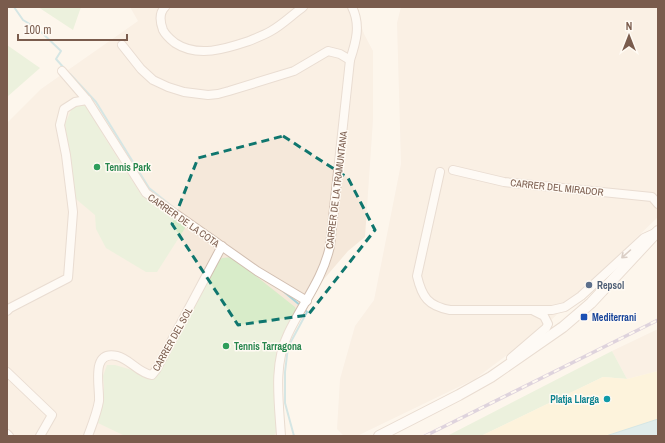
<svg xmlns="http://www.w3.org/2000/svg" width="665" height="443" font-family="'Archivo Narrow',sans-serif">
	<rect width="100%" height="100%" fill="#fdf6ec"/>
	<g fill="#f5e8da">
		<polygon points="130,7 355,7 364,34 373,51 373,120 365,237 348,251 300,307 279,352 281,428 277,436 7,436 7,123 41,89 138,21"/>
		<polygon points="401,7 658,7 658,217 543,328 475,379 357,436 344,436 337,429 340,379 355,326 374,300 401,164 397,23"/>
		<polygon points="658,329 658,371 627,379 612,351"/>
	</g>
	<g fill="#d8ecc9">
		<polygon points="38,7 81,7 73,30"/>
		<polygon points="7,45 40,68 7,97"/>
		<polygon points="76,105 84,105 89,110 105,138 142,196 187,225 157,272 146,272 106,248 96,229 95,215 76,199 65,124 72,108"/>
		<polygon points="232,257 295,307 296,310 276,351 278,428 274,436 125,436 98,423 104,387 103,376 107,365 115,365 156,377 218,261 222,258"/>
		<polygon points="612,351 627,379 603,377 481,436 447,436"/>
	</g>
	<polygon fill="#fcefc7" points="658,371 658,419 606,436 481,436 603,377 627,379"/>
	<polygon fill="#bfe3e8" stroke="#a5d3da" points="658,419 658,436 606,436 655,420"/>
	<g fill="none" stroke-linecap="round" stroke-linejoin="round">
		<g stroke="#a5d3da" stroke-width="2">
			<polyline points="14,7 23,20 38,29 61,51 56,59 64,68"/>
			<polyline points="70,74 96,102 149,188 179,212"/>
			<polyline points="283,291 301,306"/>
			<polyline points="294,436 285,403 285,372 288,347 307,312 304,309"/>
		</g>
		<defs>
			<g id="minor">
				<path d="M 165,7 C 159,13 160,22 163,30 C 166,36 170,39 175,43 C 198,58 225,49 249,41 C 256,38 264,35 271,31 C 282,25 292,15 303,7"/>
				<polyline points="122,45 141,69 153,80 168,87 184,92 208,95 218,94 229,91 294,71 328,51 340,54 350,60"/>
				<polyline points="62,71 87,100 146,193 257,271 307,301"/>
				<polyline points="453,170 504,182 652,197 658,204"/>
				<path d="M 440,172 L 417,276 C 422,297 428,306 450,310 L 552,310 L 565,307 L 581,296 L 644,238 L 655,233"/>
				<polyline points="7,311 10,308 68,278 73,212 66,155 60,125 64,109 75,102 87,100"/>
				<polyline points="511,358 546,328 548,324 544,316 534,311"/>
				<polyline points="7,372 52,415 40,436"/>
				<polyline points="7,434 9,436"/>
				<path d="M 88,436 C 92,425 97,413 99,401 C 100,386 90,350 117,356 C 130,359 138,373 152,375 L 156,370 L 222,246"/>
				<path d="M 281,436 C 279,403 273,364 288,334 C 302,304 323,279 330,246 L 350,60 C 356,42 361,25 352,7"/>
			</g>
			<polyline id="tertiary" points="379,436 459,395 491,377 563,327 591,303 658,231"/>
		</defs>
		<use href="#minor" stroke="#d1beb0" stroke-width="10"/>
		<use href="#tertiary" stroke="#d1beb0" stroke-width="12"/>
		<use href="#minor" stroke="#fff" stroke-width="8"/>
		<use href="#tertiary" stroke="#fff" stroke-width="10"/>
		<defs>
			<polyline id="rail" points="425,436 658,320"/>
		</defs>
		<use href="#rail" stroke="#b9a8c9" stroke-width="3.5"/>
		<use href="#rail" stroke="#fffaf3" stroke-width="2" stroke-dasharray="6" stroke-linecap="butt"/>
	</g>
	<defs><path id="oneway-shaft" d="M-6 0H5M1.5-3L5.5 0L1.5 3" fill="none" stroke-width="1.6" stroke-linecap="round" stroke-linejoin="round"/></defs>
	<use stroke="#af9d94" href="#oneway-shaft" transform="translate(626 254) rotate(138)"/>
	<path d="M0 0H665V443H0ZM 283,136 L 348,178 L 375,230 L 308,315 L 238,325 L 172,224 L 198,158 Z" fill="#fdf6ec" fill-opacity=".55" fill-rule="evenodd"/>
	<path fill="none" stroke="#0f766e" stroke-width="3" stroke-dasharray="8 5" stroke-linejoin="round" d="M 283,136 L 348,178 L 375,230 L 308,315 L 238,325 L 172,224 L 198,158 Z"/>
	<g fill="#2e9e5b" stroke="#fffaf3" stroke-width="1.5">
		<circle cx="97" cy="167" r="4"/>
		<circle cx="226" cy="346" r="4"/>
	</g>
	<circle fill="#5c6f8a" stroke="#fffaf3" stroke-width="1.5" cx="589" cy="285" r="4"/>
	<rect fill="#1a4fb4" stroke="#fffaf3" stroke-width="1.5" x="580" y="313" width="8" height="8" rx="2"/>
	<circle fill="#0f9aa8" stroke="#fffaf3" stroke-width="1.5" cx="607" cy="399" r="4"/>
	<g text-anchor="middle" stroke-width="3" stroke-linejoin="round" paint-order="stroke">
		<g font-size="10" font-weight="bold" fill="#27864d" stroke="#fffaf3" text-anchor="start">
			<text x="105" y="171">Tennis Park</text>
			<text x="234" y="350">Tennis Tarragona</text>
		</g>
		<g font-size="10" fill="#7a5c4d" stroke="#fffaf3">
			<text transform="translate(557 187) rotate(6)" y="4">CARRER DEL MIRADOR</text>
			<text transform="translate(336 190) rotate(-83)" y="4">CARRER DE LA TRAMUNTANA</text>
			<text transform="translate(184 220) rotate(35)" y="4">CARRER DE LA COTA</text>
			<text transform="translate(172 339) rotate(-61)" y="4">CARRER DEL SOL</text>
		</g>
		<g font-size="10" font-weight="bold" fill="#4e5e75" stroke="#fffaf3" text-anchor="start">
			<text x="597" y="289">Repsol</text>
		</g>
		<g font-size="10" font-weight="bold" fill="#164399" stroke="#fffaf3" text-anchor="start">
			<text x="592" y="321">Mediterrani</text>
		</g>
		<g font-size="10" font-weight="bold" fill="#0d838f" stroke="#fffaf3" text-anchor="end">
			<text x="599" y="403">Platja Llarga</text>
		</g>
	</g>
	<rect width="665" height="443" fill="none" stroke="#7a5c4d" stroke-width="16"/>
	<g transform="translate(629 36)" stroke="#fffaf3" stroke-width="3" paint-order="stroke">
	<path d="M0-3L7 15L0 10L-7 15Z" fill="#7a5c4d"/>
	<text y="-6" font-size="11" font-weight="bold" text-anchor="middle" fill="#7a5c4d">N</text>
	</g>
	<path d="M18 34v6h109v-6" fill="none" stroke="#7a5c4d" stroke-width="2"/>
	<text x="24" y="34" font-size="12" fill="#7a5c4d" stroke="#fffaf3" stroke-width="3" paint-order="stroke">100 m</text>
</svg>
